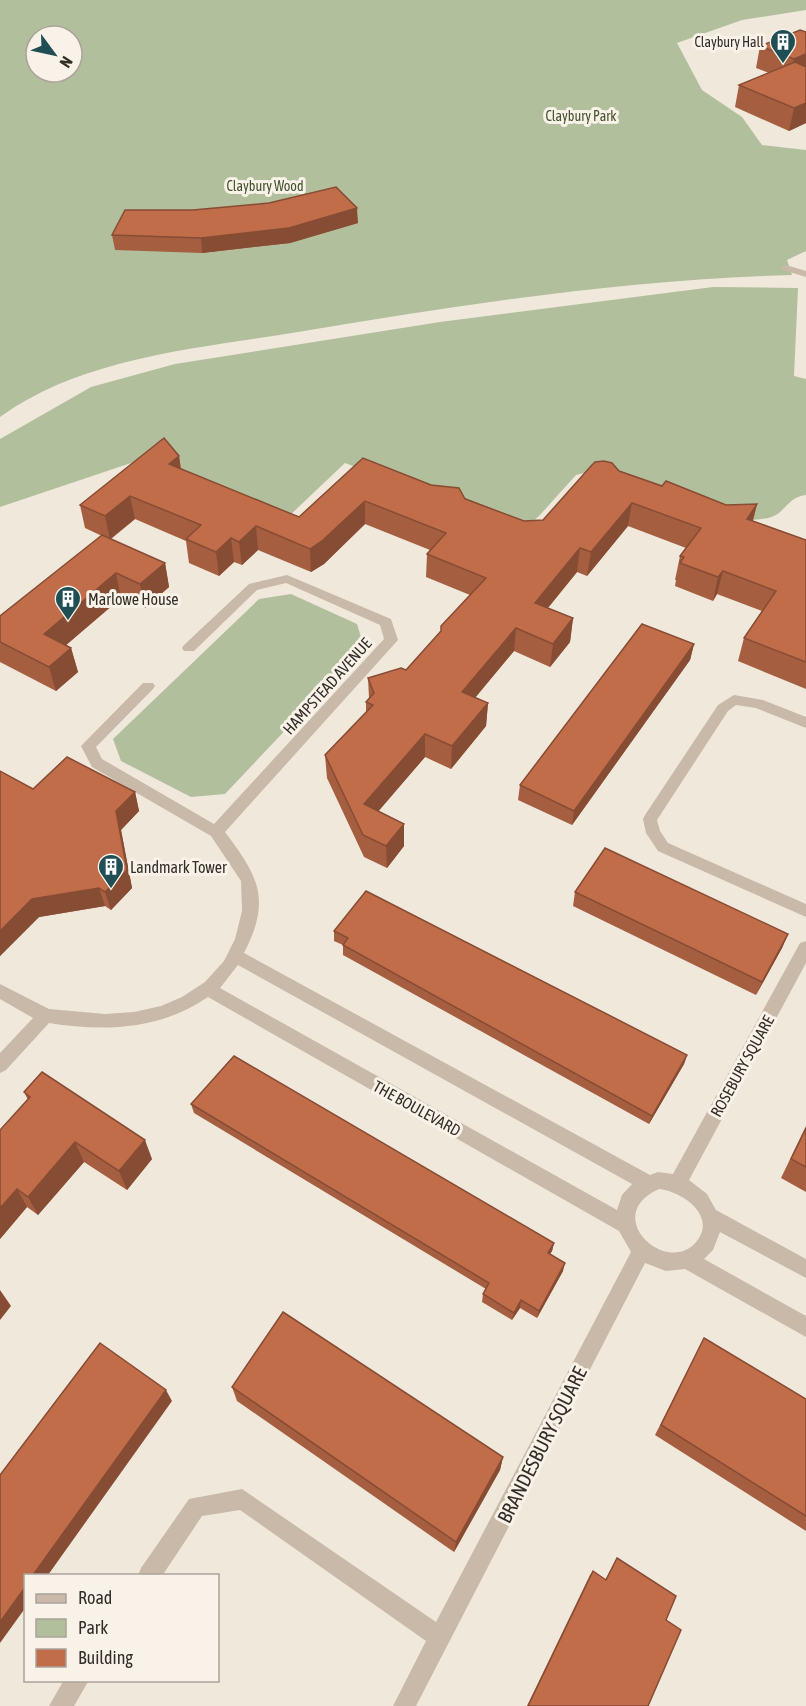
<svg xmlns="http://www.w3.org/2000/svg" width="806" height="1706" font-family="'Asap Condensed',sans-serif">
	<rect width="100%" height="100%" fill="#f1e8dc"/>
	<g fill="#b1bf9c" fill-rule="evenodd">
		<path d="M 0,0 L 806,0 L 806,10 L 742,20 L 677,43 L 702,90 L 742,117 L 762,145 L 806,150 L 806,251 L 787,260 L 792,275 C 627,279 461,305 298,332 C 200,348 82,357 0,417 ZM 36,36 L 72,36 L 72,72 L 36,72 Z"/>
		<path d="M 713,287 L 798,288 L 794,376 L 806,379 L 806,495 C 792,497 789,504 779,513 C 769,521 749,520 737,519 L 596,470 L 576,475 L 539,516 L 522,531 L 345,463 L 288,517 L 134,462 L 0,507 L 0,439 L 91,387 L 175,364 L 440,322 Z"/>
		<polygon points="291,594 357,624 364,647 225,794 191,797 121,761 113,739 259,599"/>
	</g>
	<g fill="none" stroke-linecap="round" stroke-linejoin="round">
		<g fill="#c8b9a8" fill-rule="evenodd">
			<polygon points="786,265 806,271 806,277 783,270 781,268"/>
			<path d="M 287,575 L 391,619 L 398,640 L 225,832 C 258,876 272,899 244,953 L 650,1175 L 658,1172 L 673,1174 L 800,943 L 806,941 L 806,963 L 689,1180 L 707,1194 L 716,1210 L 806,1259 L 806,1278 L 720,1232 L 713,1250 L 704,1259 L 806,1316 L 806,1337 L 685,1269 L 666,1271 L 645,1263 L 416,1706 L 393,1706 L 426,1641 L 240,1510 L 202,1516 L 162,1576 L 138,1576 L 141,1568 L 189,1499 L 242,1489 L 436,1622 L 631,1252 L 619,1231 L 208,997 C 160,1030 104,1032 49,1023 L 6,1070 L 0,1073 L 0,1053 L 33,1018 L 0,999 L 0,984 L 49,1009 L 105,1014 L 134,1012 L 161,1006 L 182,997 L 205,982 L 224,961 L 235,939 L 242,911 L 241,881 L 211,836 L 92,767 L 81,746 L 143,683 L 153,683 L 155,686 L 153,689 L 96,747 L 102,759 L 214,824 L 384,639 L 380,625 L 286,583 L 257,590 L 194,651 L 184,651 L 182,648 L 184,645 L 249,584 ZM 238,965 L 632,1184 L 622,1195 L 617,1210 L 220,988 ZM 659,1189 C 681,1191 717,1215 697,1241 C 668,1278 599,1216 659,1189 Z"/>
			<polygon points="734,695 763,700 806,717 806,728 756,708 736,705 728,711 657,820 660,831 668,843 806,904 806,917 658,851 646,833 643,819 645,815 718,705"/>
			<polygon points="64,1680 89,1680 74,1706 49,1706"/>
		</g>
	</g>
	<g fill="#a65e40">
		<polygon points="800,30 806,123 789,131 735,107 739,85 769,73 756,68 760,46"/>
		<polygon points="358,223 290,243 202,253 115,250 112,235"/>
		<polygon points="179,456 181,469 299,517 363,458 524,521 543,520 619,471 662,486 726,505 757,504 753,521 806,540 806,689 738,661 744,638 762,611 717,594 713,601 675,586 676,580 675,580 680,556 686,548 628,526 587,576 577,572 548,608 573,618 570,642 550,667 514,651 475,697 488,703 486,726 451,769 425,757 378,811 404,846 387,868 364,857 327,778 325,755 366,713 366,702 369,698 368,678 406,670 441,632 441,626 470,595 426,577 427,554 430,550 365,524 324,564 311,572 258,550 242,565 234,562 219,576 189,563 186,541 135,519 111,539 165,563 169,587 145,608 121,598 66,645 71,648 78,672 56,691 0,662 0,616 102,536 85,528 80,505"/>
		<polygon points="694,644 690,660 572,825 518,800 520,785"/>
		<polygon points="0,771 33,789 135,792 139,811 121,830 132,888 111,910 105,906 39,917 0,956"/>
		<polygon points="575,892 788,934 782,948 756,995 573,906"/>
		<polygon points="334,931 687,1055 684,1064 649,1124 343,955 343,945 334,941"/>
		<polygon points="24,1092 152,1159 127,1190 84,1162 38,1215 27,1207 0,1239 28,1100"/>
		<polygon points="191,1104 554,1243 552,1251 550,1254 563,1271 537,1318 520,1308 512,1320 482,1302 483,1294 486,1289 194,1113"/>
		<polygon points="806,1126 806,1192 781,1178"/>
		<polygon points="704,1338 806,1399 806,1531 655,1435"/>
		<polygon points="232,1387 503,1457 500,1470 454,1552 237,1401"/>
		<polygon points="617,1558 666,1620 648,1706 527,1706 590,1575 593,1571 605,1580"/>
	</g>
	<g fill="#874c34">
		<polygon points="806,54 806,74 789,81 794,59"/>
		<polygon points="806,103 806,123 789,131 794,108"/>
		<polygon points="357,208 358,223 290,243 202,253 201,238"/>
		<polygon points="179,456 182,480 169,464"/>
		<polygon points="130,496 135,519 110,539 105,516"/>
		<polygon points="365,501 365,524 324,564 311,572 310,549"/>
		<polygon points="632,503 628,526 587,576 591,552"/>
		<polygon points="757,504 751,527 747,519"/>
		<polygon points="256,526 258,550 242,565 239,542"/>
		<polygon points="231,538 234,562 219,576 216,552"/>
		<polygon points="580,548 577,572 533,626 535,603"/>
		<polygon points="165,563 169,587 145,608 140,584"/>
		<polygon points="723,571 717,594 713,601 718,577"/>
		<polygon points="116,573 121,598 51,658 44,634"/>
		<polygon points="573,618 570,642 550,667 553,644"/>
		<polygon points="516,628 514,651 461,715 462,692"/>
		<polygon points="694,644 690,660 572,825 574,811"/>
		<polygon points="71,648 78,672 56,691 49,667"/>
		<polygon points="488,703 486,726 451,769 452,746"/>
		<polygon points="425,734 425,757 365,827 364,804"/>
		<polygon points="135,792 139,811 121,830 132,888 111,910 105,892 116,811"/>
		<polygon points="404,824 404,846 387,868 386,846"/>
		<polygon points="99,888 105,906 39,917 0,956 0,931 32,899"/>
		<polygon points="788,934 782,948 756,995 762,982"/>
		<polygon points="687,1055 684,1064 649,1124 652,1116"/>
		<polygon points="145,1140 152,1159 127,1190 119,1171"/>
		<polygon points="75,1142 84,1162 38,1215 28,1197"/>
		<polygon points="17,1189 27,1207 0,1239 0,1208"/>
		<polygon points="554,1243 552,1251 546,1260 548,1253"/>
		<polygon points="565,1263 563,1271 537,1318 539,1311"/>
		<polygon points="0,1290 11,1306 0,1320"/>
		<polygon points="521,1300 520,1308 512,1320 514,1313"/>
		<polygon points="166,1390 172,1401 48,1575 33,1575"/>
		<polygon points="503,1457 500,1470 454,1552 456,1542"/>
		<polygon points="26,1586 26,1607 0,1643 0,1622"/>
	</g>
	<g fill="#c16d4a" stroke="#874c34" stroke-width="1.5">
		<polygon points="800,30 806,32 806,54 794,59 760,46"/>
		<polygon points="795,62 806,67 806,103 794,108 739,85"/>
		<polygon points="336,187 357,208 289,228 201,238 112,235 125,210 193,210 269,203"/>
		<polygon points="164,438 179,456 169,464 299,517 363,458 431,485 459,488 465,499 524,521 543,520 591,466 595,462 604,461 612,463 619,471 662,486 666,481 726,505 757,504 747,519 806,540 806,662 744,638 776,591 723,571 718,577 680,563 684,557 680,556 701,528 632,503 591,552 580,548 535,603 573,618 553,644 516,628 462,692 488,703 452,746 425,734 364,804 404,824 386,846 363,835 325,755 373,705 366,702 374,693 368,678 401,668 406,670 441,631 441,626 486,578 427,554 446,533 365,501 323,540 310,549 256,526 239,542 231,538 216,552 186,539 201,525 130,496 105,516 80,505"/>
		<polygon points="102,535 165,563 140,584 116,573 44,634 71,648 49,667 0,642 0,616"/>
		<polygon points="642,624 694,644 574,811 520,785"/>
		<polygon points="67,757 135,792 116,811 127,870 105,892 99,888 32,899 0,931 0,771 33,789"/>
		<polygon points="605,848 788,934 762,982 575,892"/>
		<polygon points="366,891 687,1055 652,1116 343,945 348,938 334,931"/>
		<polygon points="234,1056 554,1243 548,1253 565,1263 539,1311 521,1300 514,1313 483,1294 489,1283 191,1104"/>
		<polygon points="42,1072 145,1140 119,1171 75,1142 28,1197 17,1189 0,1208 0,1130 30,1097 24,1092"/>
		<polygon points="806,1128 806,1167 791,1159"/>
		<polygon points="283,1312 503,1457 456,1542 232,1387"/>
		<polygon points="704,1338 806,1399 806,1516 661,1425"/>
		<polygon points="100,1343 166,1390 33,1575 26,1575 26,1586 0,1622 0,1475"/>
		<polygon points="617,1558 676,1596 666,1620 681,1630 648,1706 528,1706 593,1571 606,1580"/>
	</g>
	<defs>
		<symbol id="building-pin" viewBox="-11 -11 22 30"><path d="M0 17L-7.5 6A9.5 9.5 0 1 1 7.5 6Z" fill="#1f4f55" stroke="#f9f2e8"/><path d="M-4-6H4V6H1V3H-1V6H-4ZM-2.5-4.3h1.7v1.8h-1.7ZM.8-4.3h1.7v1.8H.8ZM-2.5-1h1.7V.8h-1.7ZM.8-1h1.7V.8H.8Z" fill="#fff"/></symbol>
	</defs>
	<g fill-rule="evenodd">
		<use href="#building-pin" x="768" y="27" width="30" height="40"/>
		<use href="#building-pin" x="53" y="584" width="30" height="40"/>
		<use href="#building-pin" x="96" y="852" width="30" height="40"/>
	</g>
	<g text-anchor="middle" stroke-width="6" stroke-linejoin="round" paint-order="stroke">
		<g font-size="14" fill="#352d28" stroke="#f9f2e8" text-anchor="end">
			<text x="764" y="47">Claybury Hall</text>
		</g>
		<g font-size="14" fill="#43532d" stroke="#f9f2e8">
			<text x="581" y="121">Claybury Park</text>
			<text x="265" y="191">Claybury Wood</text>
		</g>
		<g font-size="16" fill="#352d28" stroke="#f9f2e8" text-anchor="start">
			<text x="88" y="605">Marlowe House</text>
			<text x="130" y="873">Landmark Tower</text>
		</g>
		<g font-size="16" fill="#352d28" stroke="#f9f2e8">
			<text transform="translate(327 686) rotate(-48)" y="6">HAMPSTEAD AVENUE</text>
			<text transform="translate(742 1066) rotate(-61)" y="6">ROSEBURY SQUARE</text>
			<text transform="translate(417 1108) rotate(29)" y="6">THE BOULEVARD</text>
		</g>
		<g font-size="20" fill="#352d28" stroke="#f9f2e8">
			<text transform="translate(542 1445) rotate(-63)" y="7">BRANDESBURY SQUARE</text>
		</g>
	</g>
	<rect x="24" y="1574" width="195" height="108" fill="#f9f2e8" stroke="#aba39b" stroke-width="1.5"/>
	<rect x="36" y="1594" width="30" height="9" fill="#c8b9a8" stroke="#aba39b" stroke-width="1.5"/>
	<text x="78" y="1604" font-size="18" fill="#352d28">Road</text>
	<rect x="36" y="1619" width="30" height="18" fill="#b1bf9c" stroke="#aba39b" stroke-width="1.5"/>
	<text x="78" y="1634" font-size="18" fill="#352d28">Park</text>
	<rect x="36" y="1649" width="30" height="18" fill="#c16d4a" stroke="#aba39b" stroke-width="1.5"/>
	<text x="78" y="1664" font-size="18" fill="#352d28">Building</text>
	<g transform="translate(54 54) rotate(123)"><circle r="28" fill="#f9f2e8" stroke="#aba39b" stroke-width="1.5"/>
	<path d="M0-4.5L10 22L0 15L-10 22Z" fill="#1f4f55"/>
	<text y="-9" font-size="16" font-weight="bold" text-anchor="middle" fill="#352d28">N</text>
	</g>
</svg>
